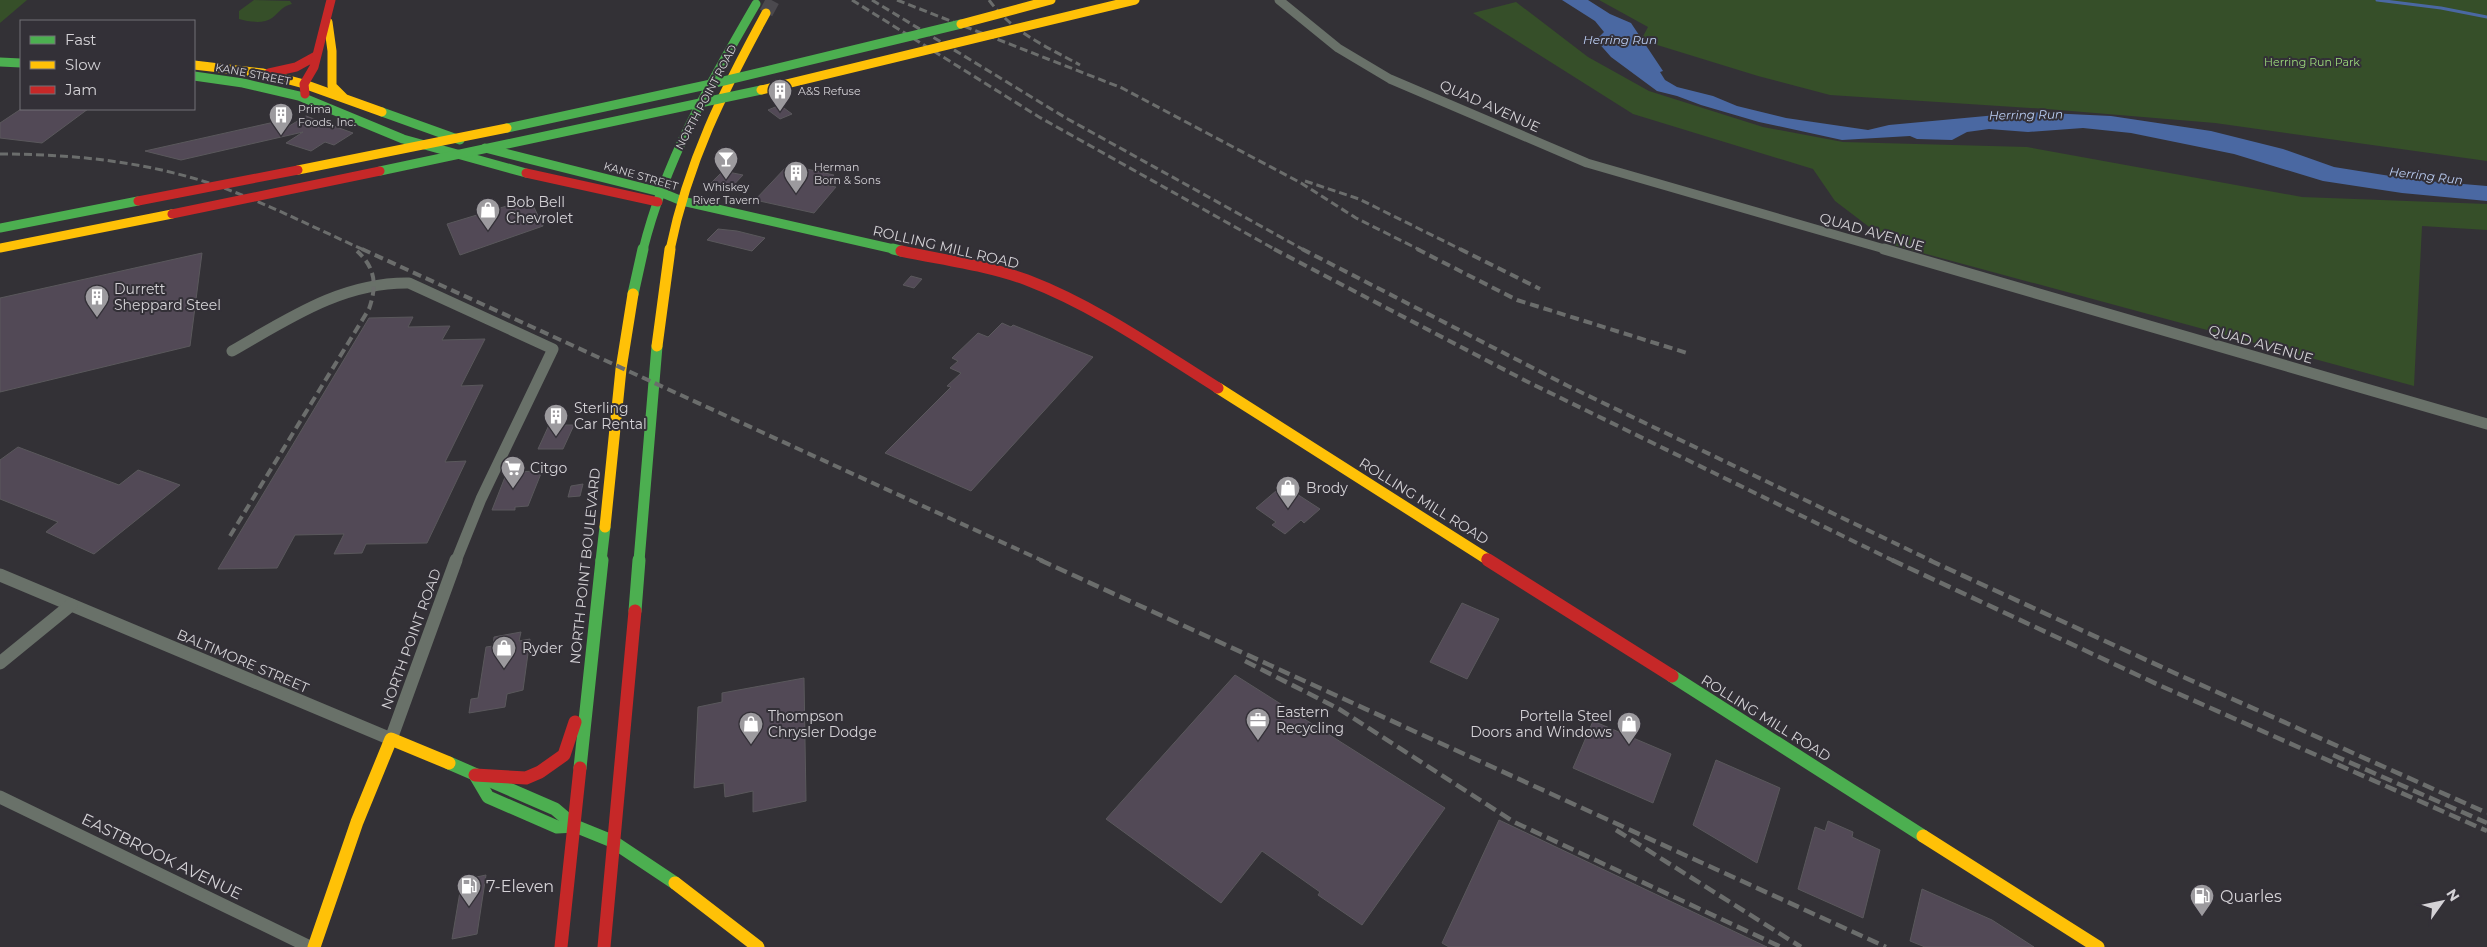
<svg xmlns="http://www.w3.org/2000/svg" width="2487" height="947" font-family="Montserrat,sans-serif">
	<rect width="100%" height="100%" fill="#333136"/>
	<g fill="#364f29">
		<polygon points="0,0 27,0 0,23"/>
		<path d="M 254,0 L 290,1 L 292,4 C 282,6 280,12 272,18 C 264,24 249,22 239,19 L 239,11 Z"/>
		<polygon points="1599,0 2487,0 2487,161 2215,123 2047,109 1830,95 1758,76 1641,40 1648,27"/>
		<polygon points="1516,2 1588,57 1649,91 1763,127 1843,142 2027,147 2302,197 2487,204 2487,230 2422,226 2414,386 1893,245 1835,201 1813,169 1633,114 1473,13"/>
	</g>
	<polygon fill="#4a68a2" points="1562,0 1588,0 1610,14 1631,23 1663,71 1660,72 1665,80 1677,87 1713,96 1737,106 1786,118 1868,130 1889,125 2029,112 2111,116 2211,131 2283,149 2334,167 2415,180 2487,186 2487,201 2402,193 2323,181 2234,154 2131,133 2083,128 2028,132 1989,129 1967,132 1952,140 1917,139 1910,136 1842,140 1759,122 1701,105 1677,96 1657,91 1611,57 1596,40 1604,32 1595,21"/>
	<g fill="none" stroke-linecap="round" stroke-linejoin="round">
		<polyline stroke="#4a68a2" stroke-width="3" points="2377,0 2441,8 2487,17"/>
	</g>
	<g fill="#524956" stroke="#5a585c">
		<polygon points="780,105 792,114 780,119 768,110"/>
		<polygon points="21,109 88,109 42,143 0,138 0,123"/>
		<polygon points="306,116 353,133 334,145 325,142 311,151 286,143 303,132 181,160 145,151 279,121 279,132"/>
		<polygon points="788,165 834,175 825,185 836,187 814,213 755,200"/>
		<polygon points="723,171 743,175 727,192 712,188 714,186 709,185"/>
		<polygon points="530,199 543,226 460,255 447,224"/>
		<polygon points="718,229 737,231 765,238 752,251 707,240"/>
		<polygon points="202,253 190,346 0,392 0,298"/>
		<polygon points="911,276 922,279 914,288 903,285"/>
		<polygon points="413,317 408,327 450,326 442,340 485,339 461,386 483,385 445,462 466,461 427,543 366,544 362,553 334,554 344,534 295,535 277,568 218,569 369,318"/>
		<polygon points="1002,323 1011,327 1013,325 1093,357 971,491 885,453 951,387 947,386 961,373 950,368 958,361 952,358 978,333 988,337"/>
		<polygon points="549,425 574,425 563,449 538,449"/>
		<polygon points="18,447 119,485 138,470 180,485 94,554 46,532 58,522 0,499 0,460"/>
		<polygon points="542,471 528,506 515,507 515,510 492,510 507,472"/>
		<polygon points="583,484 580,496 568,497 571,486"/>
		<polygon points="1283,485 1320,509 1304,523 1301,520 1285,534 1272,525 1276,522 1256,508"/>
		<polygon points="1462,603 1499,619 1467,679 1430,662"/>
		<polygon points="521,632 519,641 530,639 523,690 507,694 505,707 469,713 471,699 478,698 486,647 493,646 494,637"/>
		<polygon points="1235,675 1445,808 1362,925 1318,895 1320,892 1262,851 1221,903 1106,819"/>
		<polygon points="804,678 806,801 753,812 753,791 725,797 724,783 694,788 698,707 722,702 722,693"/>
		<polygon points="1593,721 1671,754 1653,803 1573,768"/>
		<polygon points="1716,760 1780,788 1757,863 1693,825"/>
		<polygon points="1499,820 1767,947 1449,947 1442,943"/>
		<polygon points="1828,821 1853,832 1852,837 1880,850 1863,918 1798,889 1815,827 1825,831"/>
		<polygon points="486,875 477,934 452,939 462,880"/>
		<polygon points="1922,889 1992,920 2034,947 1925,947 1910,941"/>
	</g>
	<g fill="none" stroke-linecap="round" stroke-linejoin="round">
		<polyline stroke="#4b494e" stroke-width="14" stroke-dasharray="14 7" stroke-linecap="butt" points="766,13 773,0"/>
		<polyline stroke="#697169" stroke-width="9" points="1279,0 1338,48 1390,79 1587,163 1888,250"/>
		<g stroke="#697169" stroke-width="11">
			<polyline points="1884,249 2487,424"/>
			<path d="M 232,351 C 288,319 342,282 409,283 L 553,349 L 481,499 L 456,561"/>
		</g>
		<g stroke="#697169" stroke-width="13">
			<polyline points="0,575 391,739 456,560"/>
			<polyline points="0,663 71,605"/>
			<polyline points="0,797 310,947"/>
		</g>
		<g stroke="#4caf50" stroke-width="9">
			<polyline points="0,62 21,63"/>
			<polyline points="194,76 243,83 299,96 403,139 526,173"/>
			<polyline points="382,112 460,140"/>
			<polyline points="485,148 660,192 682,201 898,250"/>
			<polyline points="0,228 138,201"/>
			<path d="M 643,250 C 665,161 710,83 756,4"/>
		</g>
		<g stroke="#4caf50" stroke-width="11">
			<polyline points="893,249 901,251"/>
			<polyline points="633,294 643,249"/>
			<polyline points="601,561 605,527"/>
			<polyline points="639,561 657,346"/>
		</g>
		<g stroke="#4caf50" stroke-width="13">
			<polyline points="635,611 639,560"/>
			<polyline points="1672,676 1923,836"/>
			<polyline points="449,763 555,809 575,826 612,841 675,883"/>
			<polyline points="580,768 602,560"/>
			<polyline points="475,775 488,797 557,827 575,826"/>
		</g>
		<g stroke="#ffc107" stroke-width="9">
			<polyline points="328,22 332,51 332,86 343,97"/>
			<polyline points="194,65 263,73 304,84 382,112"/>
			<polyline points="0,248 172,214"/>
			<path d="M 670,250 C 688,161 723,92 766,13"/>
		</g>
		<g stroke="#ffc107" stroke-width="11">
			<polyline points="657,346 670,249"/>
			<polyline points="1218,388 1487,559"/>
			<polyline points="605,527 621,369 633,294"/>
		</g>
		<g stroke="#ffc107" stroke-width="13">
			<polyline points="1923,836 2098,947"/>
			<polyline points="675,883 758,947"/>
			<polyline points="314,947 357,822 391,739 449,763"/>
		</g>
		<g stroke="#c62828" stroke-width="9">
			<polyline points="269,73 296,67 316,56"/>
			<polyline points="305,94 304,84 314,67 331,0"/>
			<polyline points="526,173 658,202"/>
		</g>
		<g stroke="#c62828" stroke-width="11">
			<path d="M 901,251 C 943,260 986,265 1027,280 C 1095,306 1156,349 1218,388"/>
			<polyline points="1487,559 1490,561"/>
		</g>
		<g stroke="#c62828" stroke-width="13">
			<polyline points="1488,560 1672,676"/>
			<polyline points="475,775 526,778 540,772 564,755 575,722"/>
			<polyline points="561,947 580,768"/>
			<polyline points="604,947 635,611"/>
		</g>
		<g stroke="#6b6d6c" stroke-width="3" stroke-dasharray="8 4" stroke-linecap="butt">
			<polyline points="852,0 1039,117 1276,250"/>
			<polyline points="872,0 1066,118 1304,250"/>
			<polyline points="897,0 1122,88 1301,183 1356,218 1420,250"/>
			<path d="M 989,0 C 1012,32 1047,47 1080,65"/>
			<path d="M 0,154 C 75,154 150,162 221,187 C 270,205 317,229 364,250"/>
			<polyline points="1305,181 1359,199 1462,250"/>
		</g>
		<g stroke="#6b6d6c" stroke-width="4" stroke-dasharray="9 5" stroke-linecap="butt">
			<polyline points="362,249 1043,561"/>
			<polyline points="1274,249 1526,381 1894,561"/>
			<polyline points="1302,249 1568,386 1932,561"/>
			<polyline points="1417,249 1517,300 1687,353"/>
			<polyline points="1460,249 1540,289"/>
			<path d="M 230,536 L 369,309 C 377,286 376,268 357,251"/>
		</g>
		<g stroke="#6b6d6c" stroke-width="4.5" stroke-dasharray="12 5.5" stroke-linecap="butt">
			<polyline points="1040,560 1886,947"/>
			<polyline points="1892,560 2161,686 2487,831"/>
			<polyline points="1929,560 2179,675 2487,813"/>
			<polyline points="1245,661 1339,709 1514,822 1781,947"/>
			<polyline points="2333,755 2487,823"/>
			<polyline points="1616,830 1801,947"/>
		</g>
		<g stroke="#4caf50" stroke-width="9">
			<polyline points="507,128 711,84 961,24"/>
			<polyline points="380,171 761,90"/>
		</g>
		<g stroke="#ffc107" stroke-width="9">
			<polyline points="961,24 1051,0"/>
			<polyline points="761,90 1135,0"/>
			<polyline points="298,170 507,128"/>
		</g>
		<g stroke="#c62828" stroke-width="9">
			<polyline points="138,201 298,170"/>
			<polyline points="172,214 380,171"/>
		</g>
	</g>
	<defs>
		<symbol id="building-pin" viewBox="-11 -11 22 30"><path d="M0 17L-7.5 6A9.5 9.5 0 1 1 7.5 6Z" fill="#9c9a9e" stroke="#333037"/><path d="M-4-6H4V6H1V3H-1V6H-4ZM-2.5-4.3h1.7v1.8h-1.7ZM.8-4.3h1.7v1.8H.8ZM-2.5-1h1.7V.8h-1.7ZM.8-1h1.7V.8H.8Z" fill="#fff"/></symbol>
		<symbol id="bar-pin" viewBox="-11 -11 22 30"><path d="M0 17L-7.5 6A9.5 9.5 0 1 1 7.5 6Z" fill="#9c9a9e" stroke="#333037"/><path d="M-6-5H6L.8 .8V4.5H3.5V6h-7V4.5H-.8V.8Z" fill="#fff"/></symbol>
		<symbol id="shop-pin" viewBox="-11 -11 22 30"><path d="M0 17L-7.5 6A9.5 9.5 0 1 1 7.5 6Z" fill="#9c9a9e" stroke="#333037"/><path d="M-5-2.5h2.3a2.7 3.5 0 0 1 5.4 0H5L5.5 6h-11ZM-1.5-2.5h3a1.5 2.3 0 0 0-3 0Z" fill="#fff"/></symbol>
		<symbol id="supermarket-pin" viewBox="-11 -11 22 30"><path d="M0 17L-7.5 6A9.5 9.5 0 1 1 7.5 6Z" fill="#9c9a9e" stroke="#333037"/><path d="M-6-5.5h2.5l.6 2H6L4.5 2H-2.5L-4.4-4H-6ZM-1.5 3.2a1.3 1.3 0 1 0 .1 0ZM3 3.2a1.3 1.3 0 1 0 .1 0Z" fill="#fff"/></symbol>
		<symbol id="office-pin" viewBox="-11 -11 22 30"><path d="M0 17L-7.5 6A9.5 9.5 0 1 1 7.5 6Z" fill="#9c9a9e" stroke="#333037"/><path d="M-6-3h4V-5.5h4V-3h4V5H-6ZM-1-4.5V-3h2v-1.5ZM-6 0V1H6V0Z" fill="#fff"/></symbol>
		<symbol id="fuel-pin" viewBox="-11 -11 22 30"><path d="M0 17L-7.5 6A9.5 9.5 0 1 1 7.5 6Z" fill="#9c9a9e" stroke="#333037"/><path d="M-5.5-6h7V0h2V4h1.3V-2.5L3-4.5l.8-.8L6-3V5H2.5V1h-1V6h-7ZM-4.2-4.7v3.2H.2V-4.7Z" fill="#fff"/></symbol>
	</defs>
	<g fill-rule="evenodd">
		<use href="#building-pin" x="766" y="77" width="28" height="38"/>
		<use href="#building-pin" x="267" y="101" width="28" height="38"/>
		<use href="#bar-pin" x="712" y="145" width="28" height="38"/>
		<use href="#building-pin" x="782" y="159" width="28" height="38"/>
		<use href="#shop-pin" x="474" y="196" width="28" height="38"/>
		<use href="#building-pin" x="83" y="283" width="28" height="38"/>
		<use href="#building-pin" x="542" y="402" width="28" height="38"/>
		<use href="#supermarket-pin" x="499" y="454" width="28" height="38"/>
		<use href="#shop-pin" x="1274" y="474" width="28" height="38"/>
		<use href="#shop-pin" x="490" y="634" width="28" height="38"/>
		<use href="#office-pin" x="1244" y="706" width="28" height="38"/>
		<use href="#shop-pin" x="737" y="710" width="28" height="38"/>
		<use href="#shop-pin" x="1615" y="710" width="28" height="38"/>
		<use href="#fuel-pin" x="455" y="872" width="28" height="38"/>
		<use href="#fuel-pin" x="2188" y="882" width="28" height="38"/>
	</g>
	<g text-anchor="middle" stroke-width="4" stroke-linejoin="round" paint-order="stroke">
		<g font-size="11" fill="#9cd97c" stroke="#333037">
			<text x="2312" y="66">Herring Run Park</text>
		</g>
		<g font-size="11" fill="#d4d2d6" stroke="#333037">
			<text transform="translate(253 74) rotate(11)" y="4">KANE STREET</text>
			<text transform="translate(706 97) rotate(-62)" y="4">NORTH POINT ROAD</text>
			<text transform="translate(641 176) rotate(16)" y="4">KANE STREET</text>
		</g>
		<g font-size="11" fill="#d4d2d6" stroke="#333037" text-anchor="start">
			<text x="798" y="95">A&amp;S Refuse</text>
			<text x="298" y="113">Prima<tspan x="298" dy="13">Foods, Inc.</tspan></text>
			<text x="814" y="171">Herman<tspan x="814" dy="13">Born &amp; Sons</tspan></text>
			<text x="726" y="191" text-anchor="middle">Whiskey<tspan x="726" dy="13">River Tavern</tspan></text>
		</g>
		<g font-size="12" font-style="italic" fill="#bbcef3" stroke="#333037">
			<text x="1620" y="44">Herring Run</text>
			<text transform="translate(2026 115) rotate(-1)" y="4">Herring Run</text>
			<text transform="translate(2426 176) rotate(7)" y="4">Herring Run</text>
		</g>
		<g font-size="14" fill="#d4d2d6" stroke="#333037">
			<text transform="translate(1490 106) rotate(24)" y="5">QUAD AVENUE</text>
			<text transform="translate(1872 232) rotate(16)" y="5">QUAD AVENUE</text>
			<text transform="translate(946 247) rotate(13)" y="5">ROLLING MILL ROAD</text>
			<text transform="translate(2261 344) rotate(16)" y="5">QUAD AVENUE</text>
			<text transform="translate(1424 501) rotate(32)" y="5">ROLLING MILL ROAD</text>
			<text transform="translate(585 566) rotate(-84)" y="5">NORTH POINT BOULEVARD</text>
			<text transform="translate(411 639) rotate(-70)" y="5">NORTH POINT ROAD</text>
			<text transform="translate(243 661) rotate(23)" y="5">BALTIMORE STREET</text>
			<text transform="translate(1766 718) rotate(32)" y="5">ROLLING MILL ROAD</text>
		</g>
		<g font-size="14" fill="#d4d2d6" stroke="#333037" text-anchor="start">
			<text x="506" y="207">Bob Bell<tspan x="506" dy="16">Chevrolet</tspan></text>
			<text x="114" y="294">Durrett<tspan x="114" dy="16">Sheppard Steel</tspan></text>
			<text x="574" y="413">Sterling<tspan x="574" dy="16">Car Rental</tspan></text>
			<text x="530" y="473">Citgo</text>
			<text x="1306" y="493">Brody</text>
			<text x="522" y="653">Ryder</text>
			<text x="1276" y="717">Eastern<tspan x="1276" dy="16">Recycling</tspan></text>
			<text x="768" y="721">Thompson<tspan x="768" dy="16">Chrysler Dodge</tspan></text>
			<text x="1612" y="721" text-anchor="end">Portella Steel<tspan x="1612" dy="16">Doors and Windows</tspan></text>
		</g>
		<g font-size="16" fill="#d4d2d6" stroke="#333037">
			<text transform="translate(162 856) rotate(26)" y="6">EASTBROOK AVENUE</text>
		</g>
		<g font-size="16" fill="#d4d2d6" stroke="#333037" text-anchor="start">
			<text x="486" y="892">7-Eleven</text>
			<text x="2220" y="902">Quarles</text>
		</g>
	</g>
	<rect x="20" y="20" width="175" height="90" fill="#333037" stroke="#737177"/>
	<rect x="30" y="36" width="25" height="8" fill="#4caf50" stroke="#737177"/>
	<text x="65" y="45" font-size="15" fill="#d4d2d6">Fast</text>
	<rect x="30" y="61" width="25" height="8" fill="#ffc107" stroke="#737177"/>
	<text x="65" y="70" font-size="15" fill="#d4d2d6">Slow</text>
	<rect x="30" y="86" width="25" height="8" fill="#c62828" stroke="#737177"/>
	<text x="65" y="95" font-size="15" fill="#d4d2d6">Jam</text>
	<g transform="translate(2442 902) rotate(57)" stroke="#333037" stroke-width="4" paint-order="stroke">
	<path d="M0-4L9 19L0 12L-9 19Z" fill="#d4d2d6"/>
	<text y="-8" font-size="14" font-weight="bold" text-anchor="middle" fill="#d4d2d6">N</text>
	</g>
</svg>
